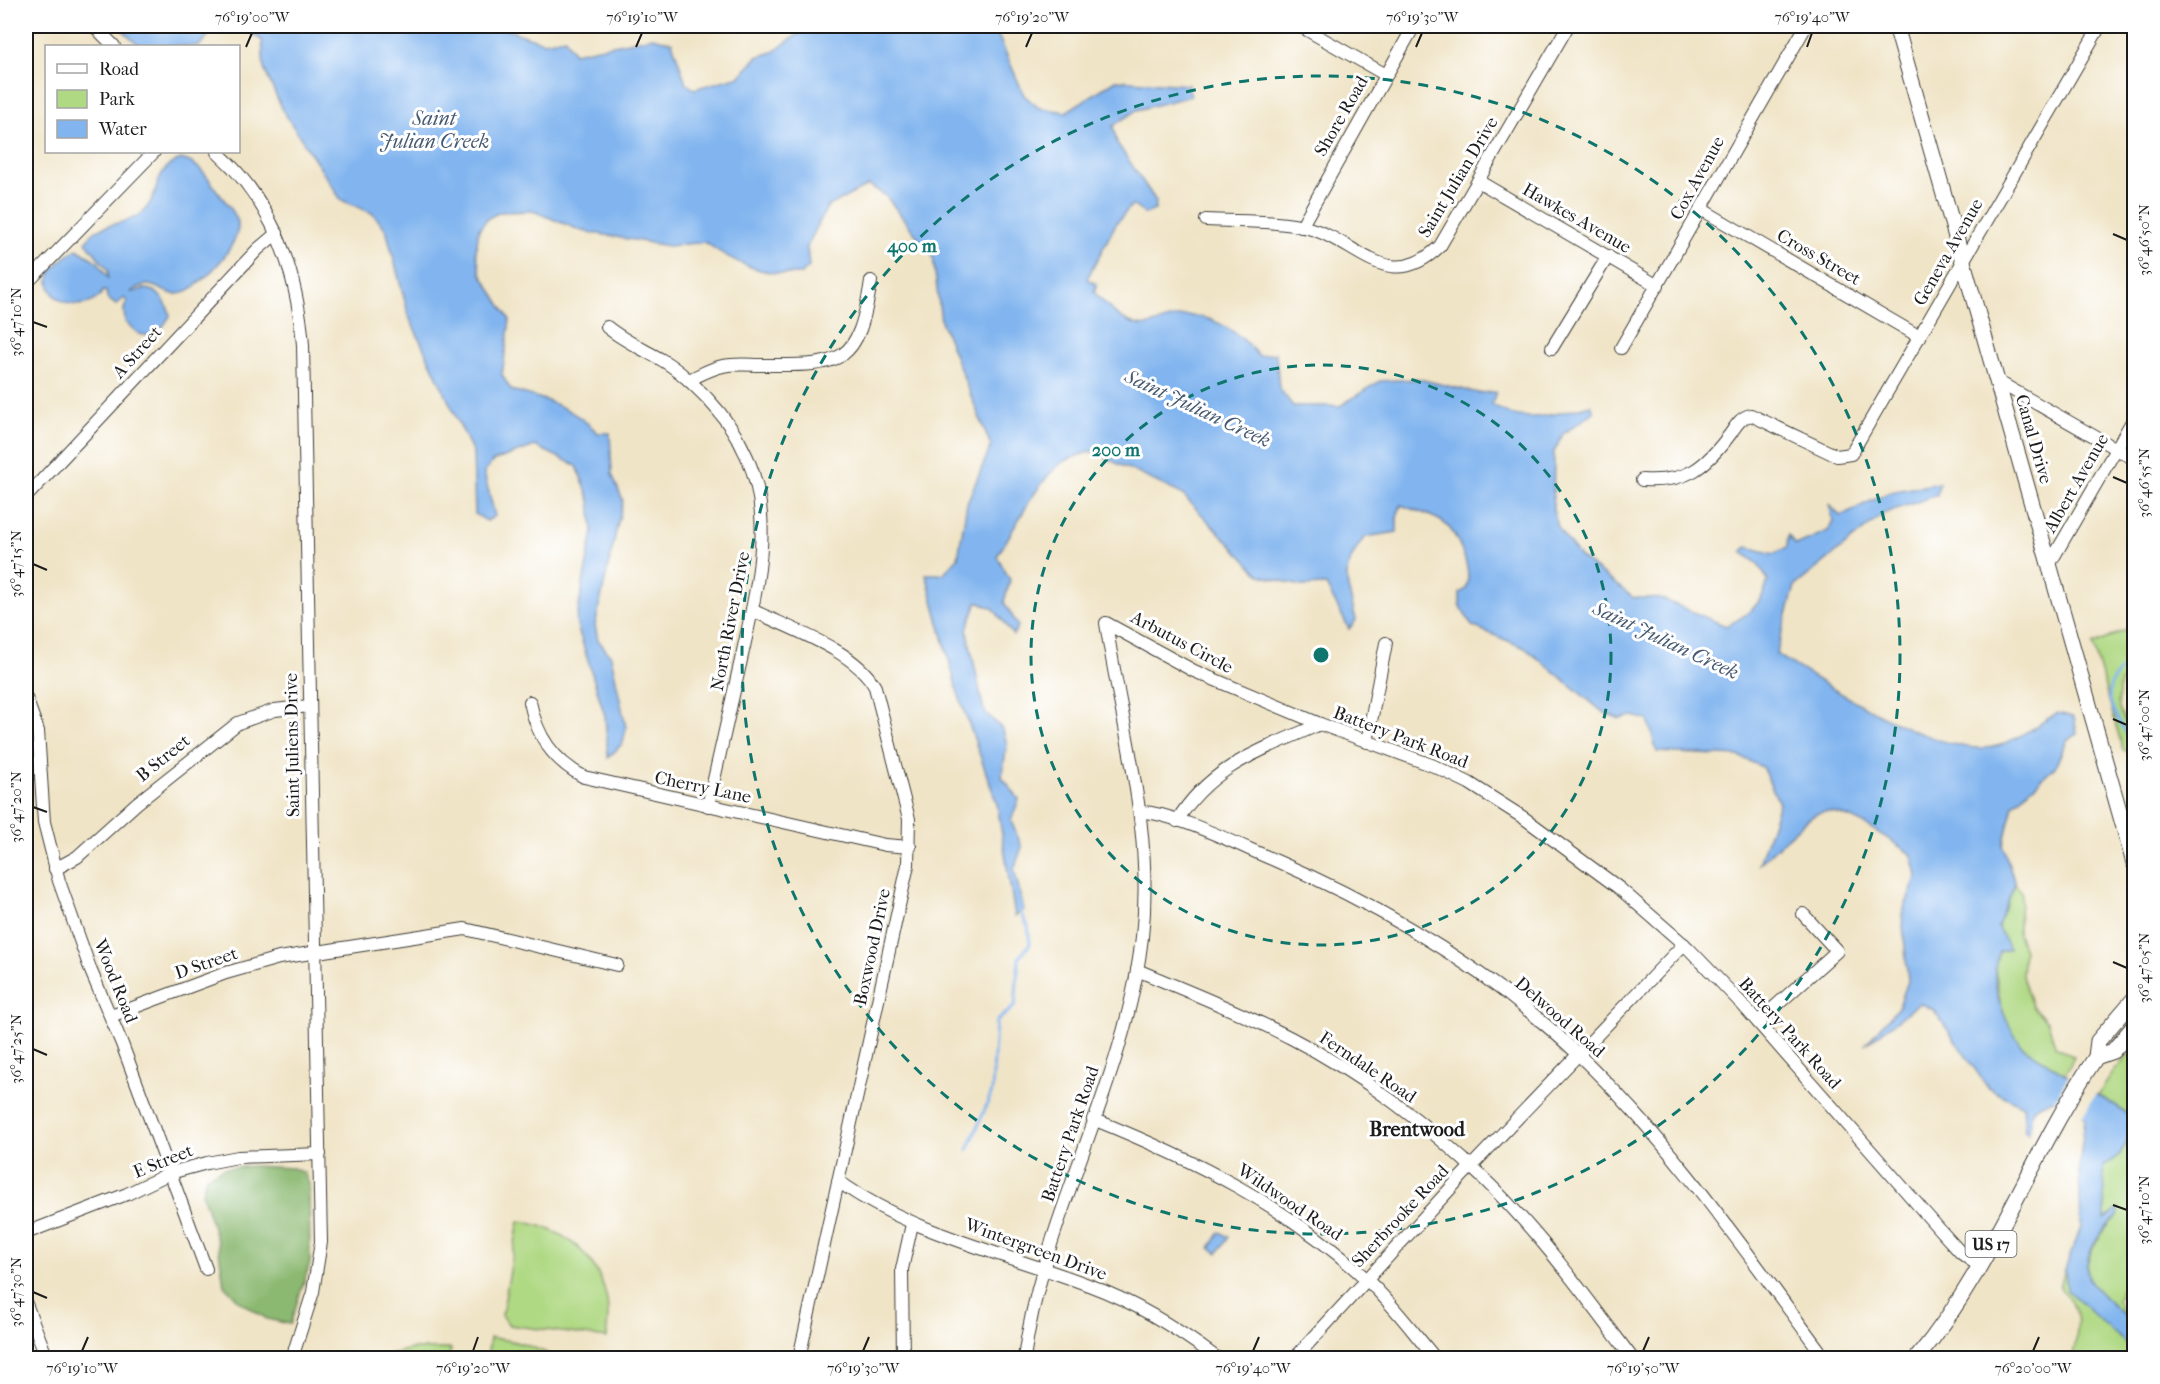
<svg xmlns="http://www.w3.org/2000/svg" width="2160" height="1384" font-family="'IM FELL French Canon',serif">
	<rect width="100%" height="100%" fill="#fff"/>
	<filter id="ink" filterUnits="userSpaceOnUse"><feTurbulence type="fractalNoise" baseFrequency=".0167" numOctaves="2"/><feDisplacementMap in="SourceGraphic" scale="12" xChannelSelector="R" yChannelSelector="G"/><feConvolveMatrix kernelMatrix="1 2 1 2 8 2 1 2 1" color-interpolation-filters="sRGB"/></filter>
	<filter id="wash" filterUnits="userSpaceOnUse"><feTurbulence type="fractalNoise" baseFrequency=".008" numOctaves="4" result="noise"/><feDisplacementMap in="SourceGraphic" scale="24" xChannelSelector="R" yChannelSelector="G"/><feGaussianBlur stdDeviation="1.35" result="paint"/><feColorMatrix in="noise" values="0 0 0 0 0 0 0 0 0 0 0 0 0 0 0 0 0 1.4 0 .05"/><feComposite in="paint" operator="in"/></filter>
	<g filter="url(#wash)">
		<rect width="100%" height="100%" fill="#f0e4c6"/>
		<g fill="#b0d984" stroke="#667a50" stroke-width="1.5">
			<path d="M 2134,626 L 2134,675 L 2121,682 C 2116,701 2117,717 2134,729 L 2134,753 L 2123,750 L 2093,645 Z"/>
			<polygon points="2015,884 2022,892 2018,934 2024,950 2022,976 2032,1006 2048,1022 2055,1046 2074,1057 2065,1074 2024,1048 2010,1032 2000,1002 1994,961 2000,951 1998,926"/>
			<polygon points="2134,1049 2134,1118 2098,1095 2115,1070"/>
			<path d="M 2129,1138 L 2134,1141 L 2134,1263 L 2117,1300 L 2125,1317 C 2116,1308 2094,1290 2089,1280 C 2079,1259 2106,1227 2119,1214 L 2105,1220 L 2103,1166 L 2120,1155 Z"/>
			<path d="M 519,1221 C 563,1228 598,1254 607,1300 C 609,1312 607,1325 607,1338 L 509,1325 L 502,1315 Z"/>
			<path d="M 2065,1269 L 2067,1290 L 2130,1347 L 2131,1358 L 2073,1358 C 2077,1325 2086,1315 2060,1288 Z"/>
			<path d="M 490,1338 C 515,1340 534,1346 556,1358 L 487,1358 Z"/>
			<polygon points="411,1349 451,1349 449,1358 387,1358 392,1354"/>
		</g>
		<polygon fill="#8cb972" stroke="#546a47" stroke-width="1.5" points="253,1166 293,1168 304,1173 309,1184 310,1263 290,1324 267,1319 239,1301 224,1285 218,1244 202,1193 206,1177 224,1168"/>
		<g fill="#82b5ef" stroke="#4f6886" stroke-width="1.5">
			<polygon points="118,26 212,26 208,36 199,46 140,46"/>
			<path d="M 238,26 L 497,26 L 543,42 L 565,38 L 574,53 L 653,37 L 672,42 L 686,83 L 694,89 L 740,76 L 757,57 L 773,52 L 809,26 L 994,26 L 1024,95 L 1039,108 L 1066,112 L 1116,80 L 1188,85 L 1191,96 L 1137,110 L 1113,126 L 1117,143 L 1156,201 L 1155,210 L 1145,214 L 1132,205 L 1117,222 L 1087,279 L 1097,284 L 1094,292 C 1108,307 1118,319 1138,325 C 1151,328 1169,317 1183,316 C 1212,313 1242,334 1258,356 L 1276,353 L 1279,388 L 1293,406 L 1340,406 L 1380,381 L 1419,379 L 1478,393 L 1496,392 L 1492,404 C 1522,428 1557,413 1591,405 L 1594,412 L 1563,434 L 1554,452 L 1553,510 L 1559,530 L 1581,558 L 1634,598 L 1660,598 L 1726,626 C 1747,616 1763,604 1768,580 L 1758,564 L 1742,552 L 1747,547 L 1774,554 L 1787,547 L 1788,535 L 1796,545 L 1828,531 L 1833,520 L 1829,504 L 1840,516 L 1890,492 L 1939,483 L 1937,495 L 1885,513 L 1795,586 L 1776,654 C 1822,683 1945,762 1997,746 C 2018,740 2039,723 2058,713 L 2074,717 L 2077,734 L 2067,740 L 2055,767 L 2013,805 L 2003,846 L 2015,884 L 1998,926 L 2009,949 L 2000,952 C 1985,978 2006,1027 2024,1048 L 2134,1118 L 2134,1141 L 2129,1138 L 2120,1155 L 2103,1166 L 2105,1219 L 2119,1209 L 2119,1214 C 2104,1228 2079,1256 2089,1279 C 2093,1289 2125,1316 2134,1326 L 2134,1358 L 2131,1358 L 2130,1347 L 2067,1290 L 2065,1269 L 2081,1227 L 2079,1168 L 2085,1118 L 2052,1100 C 2030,1107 2031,1111 2029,1133 L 2025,1132 L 2023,1106 L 1988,1088 L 1934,1010 L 1920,1003 L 1865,1045 L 1899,1006 L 1908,981 L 1902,914 L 1917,876 L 1912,855 C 1894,843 1838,801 1816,814 C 1796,826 1777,848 1759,864 L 1779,803 L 1762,767 L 1738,756 L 1657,752 L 1648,720 L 1633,716 L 1620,719 L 1603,712 L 1525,648 L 1472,626 L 1460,605 L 1460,593 L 1466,589 C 1473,571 1458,531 1441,521 C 1429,514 1414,510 1401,505 L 1397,517 L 1397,532 L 1365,537 C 1338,572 1347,580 1356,620 L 1349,629 L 1326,585 L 1301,586 L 1260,575 L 1182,494 L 1091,451 C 1081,455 1068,458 1060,464 C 1035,484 1015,529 997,556 L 1010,580 L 1004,602 L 1018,626 L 1013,635 L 993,608 L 977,602 L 967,630 L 984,711 L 1003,730 L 1007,744 L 1002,777 L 1019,799 L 1011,821 L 1022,847 L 1014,869 L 1024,910 L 1015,916 L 997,804 L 957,690 L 926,574 L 943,574 L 958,558 L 967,503 L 991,446 L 941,321 L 933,257 L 886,196 L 869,185 L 827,207 L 807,247 L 809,267 L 801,274 C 764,276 735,264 705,242 L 668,246 L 582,231 L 533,211 L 500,212 L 488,218 L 479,229 L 476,252 L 481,274 L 510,320 L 502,375 L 511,390 C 545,399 573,407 598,433 L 610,433 L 612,474 L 623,501 L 595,625 L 598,640 L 611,656 L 626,728 L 623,743 L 608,758 L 605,716 L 576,622 L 593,531 L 590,501 L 577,466 L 535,446 L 493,461 L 484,473 L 495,516 L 487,521 L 475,514 L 473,453 L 409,317 L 386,229 L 372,213 L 341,200 L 283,111 L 264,69 L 262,40 Z"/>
			<path d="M 181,159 C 199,163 208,177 218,192 C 224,200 236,212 238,223 C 241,244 201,288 182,293 C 162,299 154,273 131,292 C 135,293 138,289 144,289 C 159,289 168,303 170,316 L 162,328 L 151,336 L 139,334 L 125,322 L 124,309 L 127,301 L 124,298 L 116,305 L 107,298 L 106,291 L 103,291 C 92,314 47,307 49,279 C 50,267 68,255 77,249 L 98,262 L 108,278 L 108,270 L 86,242 C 97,220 127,227 143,212 C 161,195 151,170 181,159 Z"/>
			<polygon points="1220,1232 1229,1237 1218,1253 1210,1248"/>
		</g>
		<polygon fill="#f0e4c6" points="2070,1073 2097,1091 2081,1119 2053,1103"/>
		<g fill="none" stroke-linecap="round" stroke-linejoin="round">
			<g stroke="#82b5ef" stroke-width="3">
				<path d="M 2134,661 C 2106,676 2103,697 2120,722 C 2125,730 2126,736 2134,740"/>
				<polyline points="968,1150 992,1092 996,1022 1015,1006 1019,958 1030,944 1028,926 1019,910"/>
			</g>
		</g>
	</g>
	<g filter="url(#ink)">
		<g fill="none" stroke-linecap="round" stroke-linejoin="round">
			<defs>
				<g id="minor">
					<polyline points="94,26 114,46"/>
					<polyline points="1300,26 1386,75"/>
					<path d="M 217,152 C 273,202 297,271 303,345 L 321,1242 L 313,1292 L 292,1358"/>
					<polyline points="1478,181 1658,286"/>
					<polyline points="1701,209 1920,337"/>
					<path d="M 1206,220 C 1236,222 1280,220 1308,228 C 1358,241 1388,296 1440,246 L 1568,26"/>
					<polyline points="1301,227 1414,26"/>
					<polyline points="26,284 154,152"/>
					<path d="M 607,327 C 624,341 643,349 662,360 C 679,370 693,384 707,398 C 785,481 763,561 741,660 C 730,709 719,758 708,806"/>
					<polyline points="1552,348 1608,256"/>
					<polyline points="1621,348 1806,26"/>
					<path d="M 689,380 C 700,375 711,368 723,366 C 736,363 751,365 764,365 C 844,366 858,364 871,281"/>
					<polyline points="1997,381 2134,459"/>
					<path d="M 1642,480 C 1687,483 1705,468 1731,433 C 1737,424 1741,417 1751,415 L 1837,456 L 1851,454 L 2100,26"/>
					<polyline points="26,497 258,249 277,233"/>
					<polyline points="2049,565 2134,418"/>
					<path d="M 752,610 C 790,629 855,650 875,687 L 909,819 L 908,865 L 799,1358"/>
					<polyline points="26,698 38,731 44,822 59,881 91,971 122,1044 206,1269"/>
					<path d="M 530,702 C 537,737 553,760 584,777 L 885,845 L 910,847"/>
					<polyline points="1367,742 1386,643"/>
					<path d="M 1141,812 C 1172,812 1241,846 1272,859 C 1384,907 1491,971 1580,1056 C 1674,1146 1748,1255 1825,1358"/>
					<path d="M 1177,821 C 1211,765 1263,750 1320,724 L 1434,766 L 1469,783 L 1524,818 L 1619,888 L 1688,948 L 1742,1004 L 1940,1230 L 1961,1253 L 1979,1266"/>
					<polyline points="55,869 77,857 137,803 238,723 275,710 309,706"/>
					<path d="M 1137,970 C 1189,992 1241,1012 1291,1038 C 1361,1074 1429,1125 1485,1180 C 1540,1233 1586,1297 1632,1358"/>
					<polyline points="111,1016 226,973 279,958 465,929 617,965"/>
					<polyline points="1758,1022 1837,951 1803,914"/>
					<path d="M 1093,1119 C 1190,1158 1290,1207 1367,1280 C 1392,1303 1413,1332 1435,1358"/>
					<path d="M 838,1181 C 914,1235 1005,1253 1091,1286 C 1137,1303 1178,1329 1217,1358"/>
					<polyline points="26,1233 127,1194 170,1173 207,1163 238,1157 320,1154"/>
					<polyline points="26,1304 47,1358"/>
					<polyline points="903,1358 902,1269 912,1224"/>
					<path d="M 1024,1358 C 1044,1213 1126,1083 1142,937 C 1154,830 1122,728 1106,623 L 1194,671 L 1320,724"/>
					<polyline points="1295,1358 1461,1177 1684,944"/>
				</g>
				<g id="major">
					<polyline points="1896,26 2134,863"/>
					<polyline points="2096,1057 2113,1051 2134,1026"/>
					<path d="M 1917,1358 C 1992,1268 2031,1154 2096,1057 L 2098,1041 L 2134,999"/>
				</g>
			</defs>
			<use href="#minor" stroke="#3c3a36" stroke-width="14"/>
			<use href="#major" stroke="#3c3a36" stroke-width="17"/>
			<use href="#minor" stroke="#fff" stroke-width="12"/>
			<use href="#major" stroke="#fff" stroke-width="15"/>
		</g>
	</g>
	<path fill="none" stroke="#1c1c1c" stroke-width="2" d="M 246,47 L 252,33M 636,47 L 642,33M 1026,47 L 1032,33M 1416,47 L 1422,33M 1807,47 L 1812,33M 2113,234 L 2127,240M 33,322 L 47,327M 2113,477 L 2127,483M 33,564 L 47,570M 2113,719 L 2127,725M 33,807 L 47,812M 2113,962 L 2127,968M 33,1049 L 47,1055M 2113,1205 L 2127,1210M 33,1292 L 47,1298M 82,1351 L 88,1337M 473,1351 L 478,1337M 863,1351 L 869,1337M 1253,1351 L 1259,1337M 1643,1351 L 1649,1337M 2033,1351 L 2039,1337"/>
	<g fill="none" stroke="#0f766e" stroke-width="3" stroke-dasharray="10 8">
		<circle cx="1321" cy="655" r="290"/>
		<circle cx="1321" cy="655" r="579"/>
	</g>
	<g text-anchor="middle" stroke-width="6" stroke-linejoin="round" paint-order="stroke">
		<rect fill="#fff" stroke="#606060" stroke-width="1.5" x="1965.5" y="1231" width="51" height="26" rx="4.5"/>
		<g font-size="16" font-weight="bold" fill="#1c1c1c">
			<text x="1991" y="1250">US 17</text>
		</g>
		<g font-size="18" fill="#1c1c1c" stroke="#fff">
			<text transform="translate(1341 116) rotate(-60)" y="6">Shore Road</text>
			<text transform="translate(1458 177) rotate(-59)" y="6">Saint Julian Drive</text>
			<text transform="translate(1697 178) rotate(-61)" y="6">Cox Avenue</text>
			<text transform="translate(1577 218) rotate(30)" y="6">Hawkes Avenue</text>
			<text transform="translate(1948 252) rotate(-60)" y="6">Geneva Avenue</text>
			<text transform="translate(1819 257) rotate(30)" y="6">Cross Street</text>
			<text transform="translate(137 352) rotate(-48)" y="6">A Street</text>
			<text transform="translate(2034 439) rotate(74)" y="6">Canal Drive</text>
			<text transform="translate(2076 483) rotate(-60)" y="6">Albert Avenue</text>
			<text transform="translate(730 621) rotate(-79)" y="6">North River Drive</text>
			<text transform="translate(1182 642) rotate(28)" y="6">Arbutus Circle</text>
			<text transform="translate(1401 737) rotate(21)" y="6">Battery Park Road</text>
			<text transform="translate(292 745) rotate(-91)" y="6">Saint Juliens Drive</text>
			<text transform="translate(163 758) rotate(-39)" y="6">B Street</text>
			<text transform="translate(703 787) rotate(12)" y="6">Cherry Lane</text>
			<text transform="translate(872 947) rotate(-78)" y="6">Boxwood Drive</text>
			<text transform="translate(206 963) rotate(-19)" y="6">D Street</text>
			<text transform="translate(116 981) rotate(68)" y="6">Wood Road</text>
			<text transform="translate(1560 1017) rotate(41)" y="6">Delwood Road</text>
			<text transform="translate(1790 1033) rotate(48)" y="6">Battery Park Road</text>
			<text transform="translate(1368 1067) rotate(34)" y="6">Ferndale Road</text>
			<text transform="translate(1070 1134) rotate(-71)" y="6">Battery Park Road</text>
			<text transform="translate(163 1161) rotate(-22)" y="6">E Street</text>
			<text transform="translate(1290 1202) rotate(34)" y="6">Wildwood Road</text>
			<text transform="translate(1400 1216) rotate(-47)" y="6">Sherbrooke Road</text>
			<text transform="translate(1036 1249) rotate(20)" y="6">Wintergreen Drive</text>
		</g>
		<g font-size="20" font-style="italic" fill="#455970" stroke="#fff">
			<text x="434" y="125">Saint<tspan x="434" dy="23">Julian Creek</tspan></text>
			<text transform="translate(1198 408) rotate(25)" y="7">Saint Julian Creek</text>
			<text transform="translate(1666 640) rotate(25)" y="7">Saint Julian Creek</text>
		</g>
		<g font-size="20" font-weight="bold" fill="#1c1c1c" stroke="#fff">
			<text x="1417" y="1136">Brentwood</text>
		</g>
	</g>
	<circle cx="1321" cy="655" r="9" fill="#0f766e" stroke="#fff" stroke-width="3"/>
	<g font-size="18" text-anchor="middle" font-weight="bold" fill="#0f766e" stroke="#fff" stroke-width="6" stroke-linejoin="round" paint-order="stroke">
		<text x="912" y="252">400 m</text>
		<text x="1116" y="456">200 m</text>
	</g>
	<rect width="2160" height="1384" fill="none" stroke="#fff" stroke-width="66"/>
	<rect x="45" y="45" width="195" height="108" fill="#ffffff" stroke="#a4a4a4" stroke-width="1.5"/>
	<rect x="57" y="64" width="30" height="9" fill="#ffffff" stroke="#a4a4a4" stroke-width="1.5"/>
	<text x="99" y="75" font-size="18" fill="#1c1c1c">Road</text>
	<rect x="57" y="90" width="30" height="18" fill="#b0d984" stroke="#a4a4a4" stroke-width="1.5"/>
	<text x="99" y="105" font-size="18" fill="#1c1c1c">Park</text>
	<rect x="57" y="120" width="30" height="18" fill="#82b5ef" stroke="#a4a4a4" stroke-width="1.5"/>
	<text x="99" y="135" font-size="18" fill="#1c1c1c">Water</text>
	<rect x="33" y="33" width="2094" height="1318" fill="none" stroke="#1c1c1c" stroke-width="2"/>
	<g font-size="15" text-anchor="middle" fill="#1c1c1c">
		<text x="252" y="22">76°19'00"W</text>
		<text x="642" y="22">76°19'10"W</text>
		<text x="1032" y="22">76°19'20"W</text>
		<text x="1422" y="22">76°19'30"W</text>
		<text x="1812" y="22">76°19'40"W</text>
		<text transform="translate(2144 240) rotate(-90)" y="5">36°46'50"N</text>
		<text transform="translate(16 322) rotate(-90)" y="5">36°47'10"N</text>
		<text transform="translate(2144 483) rotate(-90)" y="5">36°46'55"N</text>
		<text transform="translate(16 564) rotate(-90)" y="5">36°47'15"N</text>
		<text transform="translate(2144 725) rotate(-90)" y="5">36°47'00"N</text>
		<text transform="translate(16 807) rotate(-90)" y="5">36°47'20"N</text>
		<text transform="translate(2144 968) rotate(-90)" y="5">36°47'05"N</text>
		<text transform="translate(16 1049) rotate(-90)" y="5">36°47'25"N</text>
		<text transform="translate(2144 1210) rotate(-90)" y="5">36°47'10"N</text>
		<text transform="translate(16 1292) rotate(-90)" y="5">36°47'30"N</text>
		<text x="82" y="1373">76°19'10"W</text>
		<text x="473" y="1373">76°19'20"W</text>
		<text x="863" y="1373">76°19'30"W</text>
		<text x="1253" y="1373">76°19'40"W</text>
		<text x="1643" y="1373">76°19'50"W</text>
		<text x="2033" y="1373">76°20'00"W</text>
	</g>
</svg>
